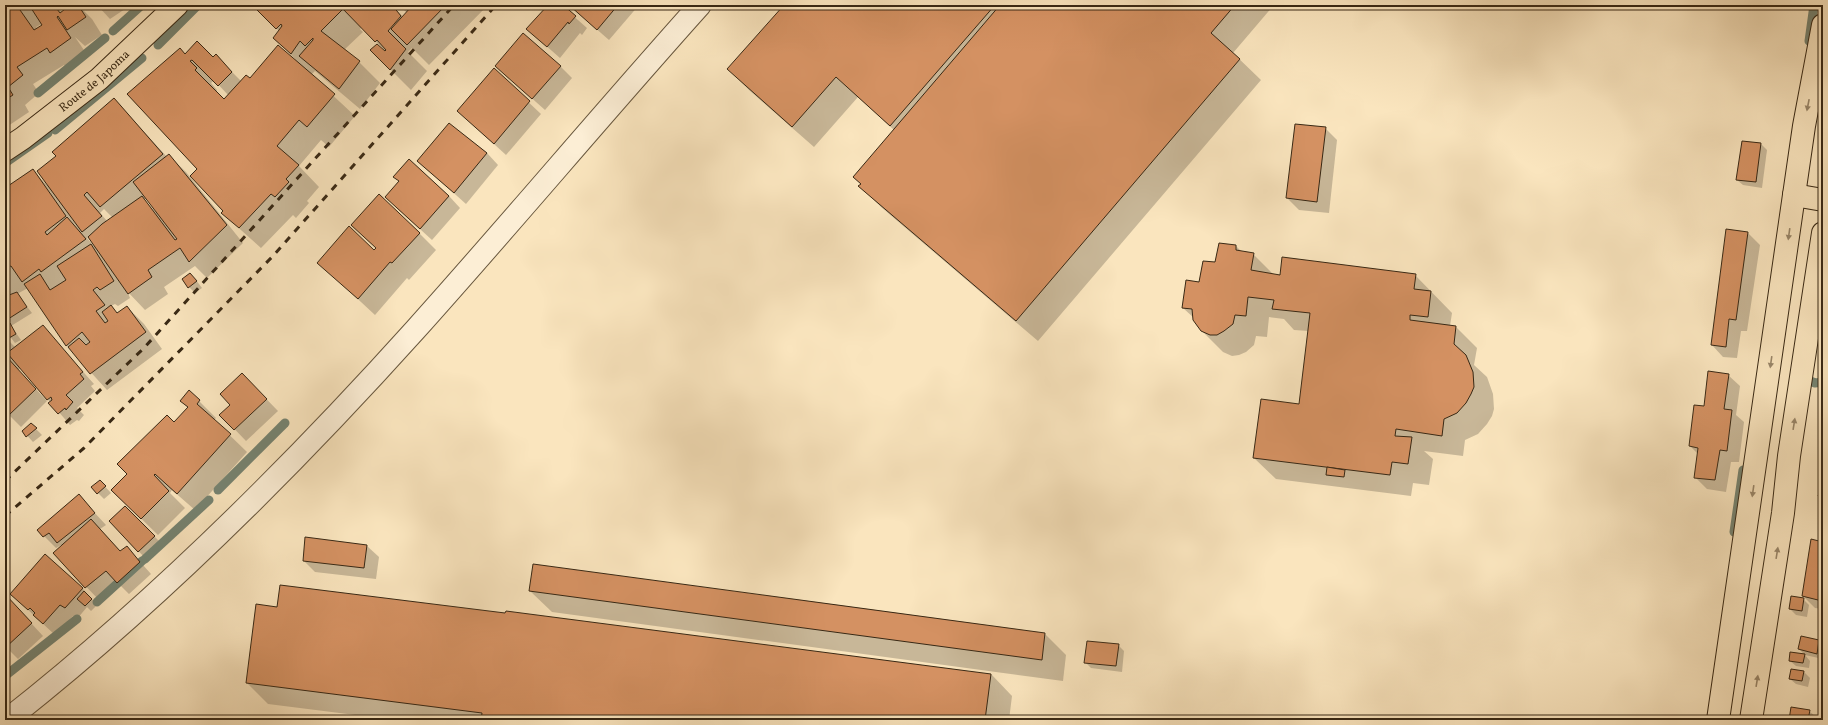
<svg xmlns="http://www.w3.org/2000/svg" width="1828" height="725" font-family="Vollkorn,serif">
	<rect width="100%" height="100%" fill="#fae5be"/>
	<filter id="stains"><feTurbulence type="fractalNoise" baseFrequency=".005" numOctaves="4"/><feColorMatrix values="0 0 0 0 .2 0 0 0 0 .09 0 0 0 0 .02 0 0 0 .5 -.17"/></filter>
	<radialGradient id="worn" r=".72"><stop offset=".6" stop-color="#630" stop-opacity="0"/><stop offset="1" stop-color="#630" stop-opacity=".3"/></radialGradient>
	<g fill="#0003" fill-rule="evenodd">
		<path d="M 5,5 L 55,5 L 62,12 L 71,5 L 78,5 L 92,19 L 102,35 L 85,46 L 75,37 L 88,56 L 68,69 L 64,65 L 33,84 L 39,93 L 25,105 L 29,112 L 5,128 ZM 42,24 L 44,25 L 38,29 L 36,27 Z"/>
		<polygon points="97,5 131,5 110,19"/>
		<path d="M 254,5 L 392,5 L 403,17 L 407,13 L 399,5 L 488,5 L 429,65 L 412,48 L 408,52 L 427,71 L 411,90 L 371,50 L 387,53 L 362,27 L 360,29 L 363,32 L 344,50 L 359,62 L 380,83 L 360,109 L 315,71 L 311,75 L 355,116 L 329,147 L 321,140 L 299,166 L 319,187 L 307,201 L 309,203 L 296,218 L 293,215 L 261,248 L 222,213 L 224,211 L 199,169 L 185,56 L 214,58 L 216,56 L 242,82 L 250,79 L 294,60 L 295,59 L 274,38 L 279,31 ZM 214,80 L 229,96 L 225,100 L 216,92 L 217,90 L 211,83 Z"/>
		<polygon points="549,5 561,5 587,28 582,35 580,33 560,58 527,29"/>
		<polygon points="569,5 639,5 609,40"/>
		<polygon points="786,5 1274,5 1233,53 1261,80 1038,341 881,207 860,186 894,130 858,97 814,147 749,90 728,69"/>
		<polygon points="560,66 572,78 545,110 508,77"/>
		<polygon points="494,70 541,114 506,155 470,122"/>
		<path d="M 114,99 L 167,157 L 169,156 L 186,172 L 243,243 L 207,278 L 195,266 L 164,287 L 168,294 L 145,310 L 127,291 L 130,298 L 118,306 L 115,304 L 111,306 L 118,314 L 127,307 L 144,324 L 162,349 L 107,390 L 66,345 L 28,288 L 17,294 L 32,313 L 11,326 L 21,340 L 15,343 L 5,330 L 5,270 L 16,264 L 5,267 L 5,189 L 32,170 L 47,185 L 57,156 ZM 147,198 L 156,210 L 155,211 L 144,200 ZM 104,209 L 113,218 L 108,222 L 100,213 ZM 88,237 L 95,245 L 94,246 L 87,238 Z"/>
		<polygon points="449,124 487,153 498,165 466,204 418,161"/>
		<polygon points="1325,128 1337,140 1329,213 1299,210 1287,198"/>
		<polygon points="1742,142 1761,144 1767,150 1762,188 1743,185 1737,180"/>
		<polygon points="449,196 460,208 432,240 398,209"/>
		<polygon points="352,225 419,233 436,250 409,280 407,278 375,315 319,263 374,251 377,249"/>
		<polygon points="1748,233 1760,245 1747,331 1741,331 1737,358 1723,357 1712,345"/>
		<polygon points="1236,246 1242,252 1253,254 1274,275 1415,275 1452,313 1450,326 1456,327 1477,348 1474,365 1487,377 1493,394 1494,409 1492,416 1487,424 1478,434 1465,440 1463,456 1424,451 1433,459 1429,485 1413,483 1411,496 1276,479 1254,458 1300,405 1309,331 1294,330 1284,319 1269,317 1267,337 1256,336 1254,345 1246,352 1239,355 1232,356 1223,352 1197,326 1194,318 1183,308 1216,263"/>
		<polygon points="196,280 202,288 195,293 189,287"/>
		<polygon points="43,327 94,384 91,386 95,391 77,408 84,415 79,421 77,420 70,425 21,368 18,370 47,401 21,427 5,411 5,337 16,348"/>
		<polygon points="242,374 278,411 246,441 221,415 231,405"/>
		<polygon points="1728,375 1740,386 1736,415 1744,422 1739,462 1731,462 1726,492 1707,489 1695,477 1698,454 1690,446"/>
		<polygon points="181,401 199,401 216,418 214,420 247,452 195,510 172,490 170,493 185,508 158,535 112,490 188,408"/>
		<polygon points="31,424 42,435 33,442 23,431"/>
		<polygon points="100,481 111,493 104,499 92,487"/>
		<polygon points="79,496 106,525 100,529 121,552 127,547 151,574 129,594 117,582 98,599 54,553 62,546 61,545 56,548 38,530"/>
		<polygon points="125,507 160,542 144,557 110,521"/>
		<polygon points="1812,540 1823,543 1823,609 1815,608 1803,596"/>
		<polygon points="367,546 379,557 376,579 315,572 304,561"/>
		<polygon points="534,565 1045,634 1066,655 1063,681 552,612 530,591"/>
		<polygon points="82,588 97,605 91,611 87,607 77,619 73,616 55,635 11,594"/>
		<polygon points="5,595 43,636 18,659 5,646"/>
		<polygon points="1803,599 1809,605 1807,617 1796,615 1790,609"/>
		<polygon points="1823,640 1823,659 1805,655 1799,649 1819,641 1822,644"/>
		<polygon points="1118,645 1124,651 1122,672 1091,668 1085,662"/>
		<polygon points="1805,655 1810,661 1809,668 1796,666 1790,661"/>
		<polygon points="1792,670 1804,672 1810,678 1808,687 1796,684 1790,679"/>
		<polygon points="991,674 1012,696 1009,720 395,720 268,704 247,683"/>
		<polygon points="5,684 9,689 5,692"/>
		<polygon points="1809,711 1815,716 1815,720 1790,720"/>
	</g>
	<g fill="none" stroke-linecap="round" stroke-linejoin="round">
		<g stroke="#758371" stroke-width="9">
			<polyline points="113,31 142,5"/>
			<polyline points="1809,41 1814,5"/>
			<polyline points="158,45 198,5"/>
			<polyline points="38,93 105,38"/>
			<polyline points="55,130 142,58"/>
			<polyline points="5,163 48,133"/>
			<polyline points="1808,371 1808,380 1815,383 1823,382"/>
			<polyline points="218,490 285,423"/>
			<polyline points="1734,532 1743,470"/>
			<polyline points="145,559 209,500"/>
			<polyline points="97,602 142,561"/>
			<polyline points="5,676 77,619"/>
		</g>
	</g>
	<g fill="#d49162" stroke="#382814">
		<polygon points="5,5 24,5 26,7 20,10 34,30 42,25 31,8 36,5 54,5 60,13 70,5 78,5 86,17 67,30 58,16 57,17 71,38 50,53 47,48 17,67 23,75 8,87 13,95 5,100 5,61 8,60 7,58 5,60"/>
		<polygon points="252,5 392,5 401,16 388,31 406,49 390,70 370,50 377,44 385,51 386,50 377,40 375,42 341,7 339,8 342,10 321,31 360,61 339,89 299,56 313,40 313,38 305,46 300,41 291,54 273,38 282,26 281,24 276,29"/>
		<polygon points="409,5 446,5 407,45 391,29 411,7"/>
		<polygon points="548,5 563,5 576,16 569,24 568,22 547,47 526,29"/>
		<polygon points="569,5 618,5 597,30"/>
		<polygon points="784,5 995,5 890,126 836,77 792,127 727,69"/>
		<polygon points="1000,5 1235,5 1211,33 1240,59 1016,321 858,186 861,184 853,177"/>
		<polygon points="523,33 561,66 532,99 495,66"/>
		<polygon points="197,41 213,57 216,54 232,72 218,86 192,60 190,61 197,68 195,70 224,99 246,75 250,78 278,45 335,94 307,127 299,120 277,146 299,165 286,179 289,182 275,197 271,194 239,228 221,213 223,211 190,176 197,169 127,94 180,48 185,54"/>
		<polygon points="494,68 530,101 494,144 457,111"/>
		<polygon points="114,98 163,154 100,207 87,192 84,195 102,216 82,232 37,171 56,156 52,152"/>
		<polygon points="449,123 487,153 454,193 417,161"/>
		<polygon points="1295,124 1326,127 1317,202 1286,198"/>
		<polygon points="1742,141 1761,143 1756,182 1736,180"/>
		<polygon points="169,154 227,225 189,262 180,248 148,270 152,277 128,294 88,237 102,224 142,196 175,240 177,239 133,182"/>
		<polygon points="409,159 449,196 420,229 385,197 399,181 393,177"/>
		<polygon points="33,169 66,216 45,232 47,235 67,217 86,239 41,272 39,269 22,282 11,266 5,268 5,188"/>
		<polygon points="379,194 420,233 392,263 390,262 358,299 317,263 349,226 374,250 376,248 351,225"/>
		<polygon points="1726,229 1748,232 1736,320 1729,319 1726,347 1711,345"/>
		<polygon points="1219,243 1236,245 1236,250 1254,253 1251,270 1280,275 1282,257 1416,274 1414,289 1431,291 1428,317 1410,315 1410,320 1456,326 1454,344 1466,355 1473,372 1474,387 1471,394 1466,403 1457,413 1444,419 1442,436 1396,429 1395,436 1412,437 1408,464 1392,462 1390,475 1253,458 1261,399 1299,404 1310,313 1272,309 1274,300 1248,297 1246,316 1235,315 1233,324 1224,331 1217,335 1210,335 1201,331 1193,320 1192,309 1182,308 1186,280 1199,282 1203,261 1215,262"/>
		<polygon points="91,244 114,281 100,290 97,287 93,290 105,305 96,311 105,323 108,321 102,312 111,305 117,313 127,306 146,332 90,374 68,347 79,338 86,345 90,342 82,332 66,346 24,284 40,274 50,290 66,280 57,266"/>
		<polygon points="190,273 197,281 188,288 182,279"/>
		<polygon points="5,292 9,295 17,292 27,307 5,321"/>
		<polygon points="10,323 16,334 9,338 5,332 5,326"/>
		<polygon points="43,325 83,372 80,374 84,379 66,395 73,402 66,410 65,408 58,414 48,403 52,400 51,397 47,400 7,353"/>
		<polygon points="5,355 36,389 8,416 5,412"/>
		<polygon points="1708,371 1729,374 1724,409 1732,410 1727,451 1720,450 1715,480 1694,478 1698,448 1689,446 1694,405 1704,406"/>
		<polygon points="242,373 267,399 234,430 219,415 230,405 220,394"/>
		<polygon points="189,390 200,400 197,404 231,434 177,494 155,474 154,475 169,491 141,519 111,490 127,474 117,464 167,415 174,422 188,407 180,401"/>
		<polygon points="31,423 37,428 26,437 22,431"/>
		<polygon points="1327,467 1345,470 1344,477 1326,475"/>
		<polygon points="100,480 106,486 97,494 91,487"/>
		<polygon points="1823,485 1823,498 1818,496"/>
		<polygon points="79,494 95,513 57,543 49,533 43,537 37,530"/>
		<polygon points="125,506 155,536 138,552 109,521"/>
		<polygon points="91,519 120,551 127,546 140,562 117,583 106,571 85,588 53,553"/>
		<polygon points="305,537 367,545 364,568 303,561"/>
		<polygon points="1811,539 1823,542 1822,601 1802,596"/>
		<polygon points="45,554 83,588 65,608 60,605 43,624 33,615 35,613 30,608 28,610 10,594"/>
		<polygon points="533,564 1045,633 1042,660 529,591"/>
		<polygon points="280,585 505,613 506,611 991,674 985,720 481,720 482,713 246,683 256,604 277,607"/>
		<polygon points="84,591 92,599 85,606 77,599"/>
		<polygon points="5,594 32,623 5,648"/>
		<polygon points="1791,596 1804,598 1802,611 1789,609"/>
		<polygon points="1801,636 1819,640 1817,654 1798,649"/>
		<polygon points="1087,641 1119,644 1116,666 1084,663"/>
		<polygon points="1790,652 1805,654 1803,663 1789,661"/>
		<polygon points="1791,669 1804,671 1802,681 1789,679"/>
		<polygon points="1823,700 1823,720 1820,720"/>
		<polygon points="1791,707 1810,710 1808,720 1789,720"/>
	</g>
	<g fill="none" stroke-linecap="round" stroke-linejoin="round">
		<defs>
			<path id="minor" d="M 7,720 C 156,603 290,469 416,329 C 512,222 604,112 700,5"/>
			<g id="major">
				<path id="s1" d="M 5,150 L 23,138 L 99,79 L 177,5"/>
				<polyline points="1794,195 1823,200"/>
				<polyline points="1718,720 1804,126 1823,25"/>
				<polyline points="1751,720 1783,513 1789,456 1823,233"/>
			</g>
		</defs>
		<use href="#minor" stroke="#68573e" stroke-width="24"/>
		<use href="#major" stroke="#382814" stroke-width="24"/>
		<use href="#minor" stroke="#fceed5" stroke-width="22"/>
		<use href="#major" stroke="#fae5be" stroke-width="22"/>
		<g stroke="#382814" stroke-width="3" stroke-dasharray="7 7" stroke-linecap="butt">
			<polyline points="5,481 144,348 454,5"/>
			<polyline points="5,516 84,448 273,256 496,5"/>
		</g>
	</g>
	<defs><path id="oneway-solid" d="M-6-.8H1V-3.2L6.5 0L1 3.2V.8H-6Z"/></defs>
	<g fill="#998669">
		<use href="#oneway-solid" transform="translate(1808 105) rotate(101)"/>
		<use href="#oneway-solid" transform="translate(1789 234) rotate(98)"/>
		<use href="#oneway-solid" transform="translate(1771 362) rotate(98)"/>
		<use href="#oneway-solid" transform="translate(1794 424) rotate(-81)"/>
		<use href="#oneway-solid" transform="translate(1753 491) rotate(98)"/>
		<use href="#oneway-solid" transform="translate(1777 553) rotate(-81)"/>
		<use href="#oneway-solid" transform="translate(1757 681) rotate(-81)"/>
	</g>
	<g text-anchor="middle" stroke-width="3.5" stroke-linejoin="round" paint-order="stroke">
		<g font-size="12" fill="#382814" stroke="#fceed5">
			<text dy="4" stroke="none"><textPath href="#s1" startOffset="113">Route de Japoma</textPath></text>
		</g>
	</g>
	<rect width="1828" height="725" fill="none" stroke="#fae5be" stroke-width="20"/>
	<rect x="6" y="6" width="1816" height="713" fill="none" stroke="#382814" stroke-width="2"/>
	<rect x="10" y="10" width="1808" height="705" fill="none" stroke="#382814"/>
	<rect width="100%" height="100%" filter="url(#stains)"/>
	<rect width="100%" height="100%" fill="url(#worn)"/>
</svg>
